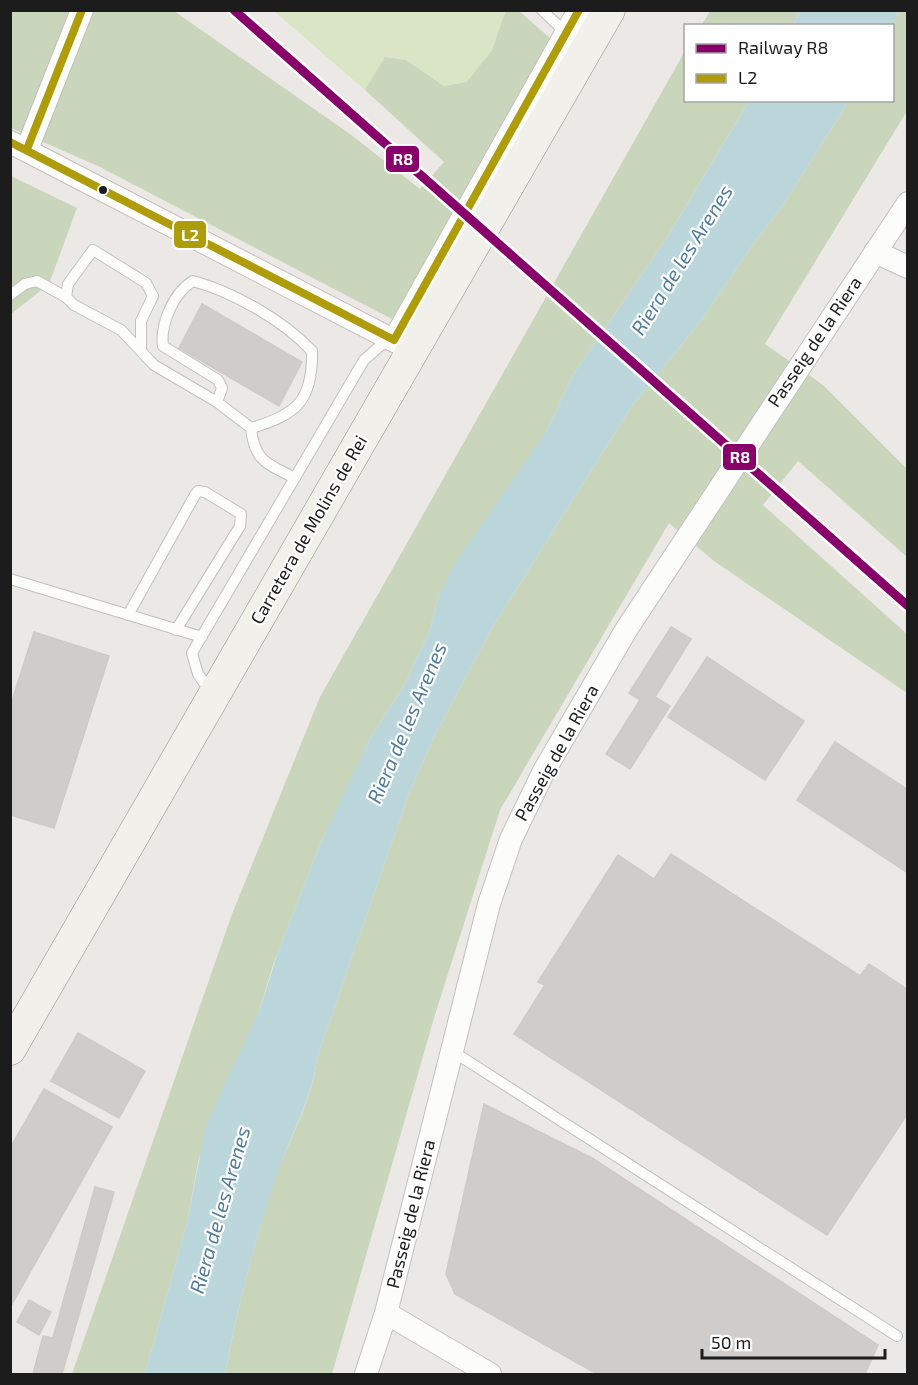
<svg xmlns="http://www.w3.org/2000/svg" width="918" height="1385" font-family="'Exo 2',sans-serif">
	<rect width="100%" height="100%" fill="#ebe8e5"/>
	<polygon fill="#dae5c6" points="274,11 506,11 492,50 468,82 444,86 406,60 386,57 365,90"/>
	<g fill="#c9d6bc">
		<polygon points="506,10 519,11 567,53 409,328 98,166 11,128 11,11 174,11 350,134 420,189 444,162 365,90 385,57 406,60 444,86 467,82 492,50"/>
		<polygon points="710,11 800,11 793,25 701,26"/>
		<path d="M 900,11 L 907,11 L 907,111 L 765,344 L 823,385 L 907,469 L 907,557 L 798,461 L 763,505 L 907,634 L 907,693 L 714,561 L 669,523 L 500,810 L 434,1018 L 332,1374 L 225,1374 C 237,1309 254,1243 275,1179 C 289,1138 312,1102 317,1058 L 409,793 L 434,737 L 492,628 L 632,406 L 703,318 L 749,250 L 785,202 L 849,101 L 892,100 L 892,25 Z"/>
		<polygon points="685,51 686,100 749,101 668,236 573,375 547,430 438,598 430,630 405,684 371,737 321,842 273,965 260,1009 199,1158 187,1223 145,1374 72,1374 232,914 320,697"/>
		<polygon points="11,176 77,208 49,284 11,314"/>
	</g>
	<g fill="#bbd7db">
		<polygon points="800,11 800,10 900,11 892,25 793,25"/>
		<path d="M 749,101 L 849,101 L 785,202 L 749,250 L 703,318 L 632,406 L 492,628 L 434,737 L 409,793 L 317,1058 C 312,1100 290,1135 277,1175 C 255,1239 237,1308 225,1374 L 145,1374 L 187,1223 L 206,1125 L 260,1009 L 278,952 L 321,842 L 349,782 L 371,737 L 405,684 L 430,630 L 438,598 L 452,568 L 547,430 L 573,375 L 668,236 Z"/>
	</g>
	<g fill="#d0ccca" stroke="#cecac7" stroke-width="1.5">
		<polygon points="202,304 302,362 279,406 179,348"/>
		<polygon points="671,627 691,639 655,697 670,706 630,769 606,754 640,700 629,693"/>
		<polygon points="34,632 109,656 54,828 10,815 10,707"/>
		<polygon points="707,657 804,721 765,780 668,717"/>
		<polygon points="835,742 908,790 908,873 797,800"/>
		<polygon points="671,854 860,976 869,964 908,990 908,1113 827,1235 514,1034 545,985 538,982 618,855 654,879"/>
		<polygon points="78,1033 145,1071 119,1118 51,1081"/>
		<polygon points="44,1089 112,1127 11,1306 10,1148"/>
		<polygon points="484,1104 592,1158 878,1345 865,1374 597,1374 455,1294 446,1274"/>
		<polygon points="95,1187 114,1192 62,1374 33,1374 43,1336 53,1338"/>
		<polygon points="29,1300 51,1312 39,1335 17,1322"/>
	</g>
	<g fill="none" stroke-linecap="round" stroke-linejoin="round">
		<defs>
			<g id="service">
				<polyline points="542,10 566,33"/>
				<polyline points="10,295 25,284 37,281 66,297"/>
				<path d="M 141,351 L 141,321 L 153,296 L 146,283 L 93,250 L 68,284 L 66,297 L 74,305 L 121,330 L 154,365 L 217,402 L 251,428 C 297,415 313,400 312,351 C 283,320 233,292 193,281 C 174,292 160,324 163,346 L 218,380 L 222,388 L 217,402"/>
				<path d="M 251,428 C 254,461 267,464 295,478"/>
				<polyline points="10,579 202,637"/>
				<polyline points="128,615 195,495 198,491 205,492 241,514 240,526 176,630"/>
				<polyline points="210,691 198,674 192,653 364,360 380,346 391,341"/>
				<polyline points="452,1051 897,1336"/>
			</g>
			<g id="minor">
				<polyline points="10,142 412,350"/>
				<polyline points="27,149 82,10"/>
				<polyline points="875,252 908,267"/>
				<polyline points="394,340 579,10"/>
				<polyline points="386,1313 490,1374"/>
				<polyline points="366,1374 386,1313 489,904 511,839 544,771 626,630 908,203"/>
			</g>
			<polyline id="secondary" points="10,1049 609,10"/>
		</defs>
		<use href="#service" stroke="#c2c0bf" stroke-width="12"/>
		<use href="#minor" stroke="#c2c0bf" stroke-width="24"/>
		<use href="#secondary" stroke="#92927f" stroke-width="33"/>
		<use href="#service" stroke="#fcfcfb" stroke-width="10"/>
		<use href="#minor" stroke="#fcfcfb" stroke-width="22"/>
		<use href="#secondary" stroke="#f2f0ea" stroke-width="32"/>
		<defs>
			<g id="bus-1">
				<polyline points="10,142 394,340 579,10"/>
				<polyline points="27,149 82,10"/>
			</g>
		</defs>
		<use href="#bus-1" stroke="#fff" stroke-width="12"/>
		<use href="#bus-1" stroke="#af9c0a" stroke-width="8"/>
		<defs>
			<polyline id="rail-1" points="234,10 908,606"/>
		</defs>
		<use href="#rail-1" stroke="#fff" stroke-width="14"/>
		<use href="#rail-1" stroke="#88006a" stroke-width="9"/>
	</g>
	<circle fill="#1c1c1c" stroke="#fff" stroke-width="2" cx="103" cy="190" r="5"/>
	<g text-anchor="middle" stroke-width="4.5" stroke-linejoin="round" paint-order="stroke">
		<g font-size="18" fill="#1c1c1c" stroke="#fff">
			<text transform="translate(815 342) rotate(-56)" y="6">Passeig de la Riera</text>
			<text transform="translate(309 530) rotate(-60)" y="6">Carretera de Molins de Rei</text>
			<text transform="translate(557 753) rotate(-61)" y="6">Passeig de la Riera</text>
			<text transform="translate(411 1214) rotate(-76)" y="6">Passeig de la Riera</text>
		</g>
		<g font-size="20" font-style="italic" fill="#4f7b9c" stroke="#fff">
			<text transform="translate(682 260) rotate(-58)" y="7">Riera de les Arenes</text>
			<text transform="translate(407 723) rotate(-67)" y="7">Riera de les Arenes</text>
			<text transform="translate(220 1210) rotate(-74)" y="7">Riera de les Arenes</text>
		</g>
	</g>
	<g stroke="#fff" stroke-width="2">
		<rect x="385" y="145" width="35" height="28" rx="6" fill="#88006a"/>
		<rect x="173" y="220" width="34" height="29" rx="6" fill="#af9c0a"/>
		<rect x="722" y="443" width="35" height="28" rx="6" fill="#88006a"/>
	</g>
	<g font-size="16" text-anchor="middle" font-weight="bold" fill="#fff">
		<text x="403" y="165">R8</text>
		<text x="190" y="241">L2</text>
		<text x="740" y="463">R8</text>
	</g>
	<rect width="918" height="1385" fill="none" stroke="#1c1c1c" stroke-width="24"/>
	<rect x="684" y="24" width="210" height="78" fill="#ffffff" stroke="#a4a4a4" stroke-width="1.5"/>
	<rect x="696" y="44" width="30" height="9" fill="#88006a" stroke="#a4a4a4" stroke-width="1.5"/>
	<text x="738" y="54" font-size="18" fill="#1c1c1c">Railway R8</text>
	<rect x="696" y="74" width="30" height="9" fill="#af9c0a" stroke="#a4a4a4" stroke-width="1.5"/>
	<text x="738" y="84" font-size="18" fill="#1c1c1c">L2</text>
	<path d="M702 1349v9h183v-9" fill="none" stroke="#1c1c1c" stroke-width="3"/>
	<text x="711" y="1349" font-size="18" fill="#1c1c1c" stroke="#ffffff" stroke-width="4.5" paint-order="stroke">50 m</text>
</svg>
